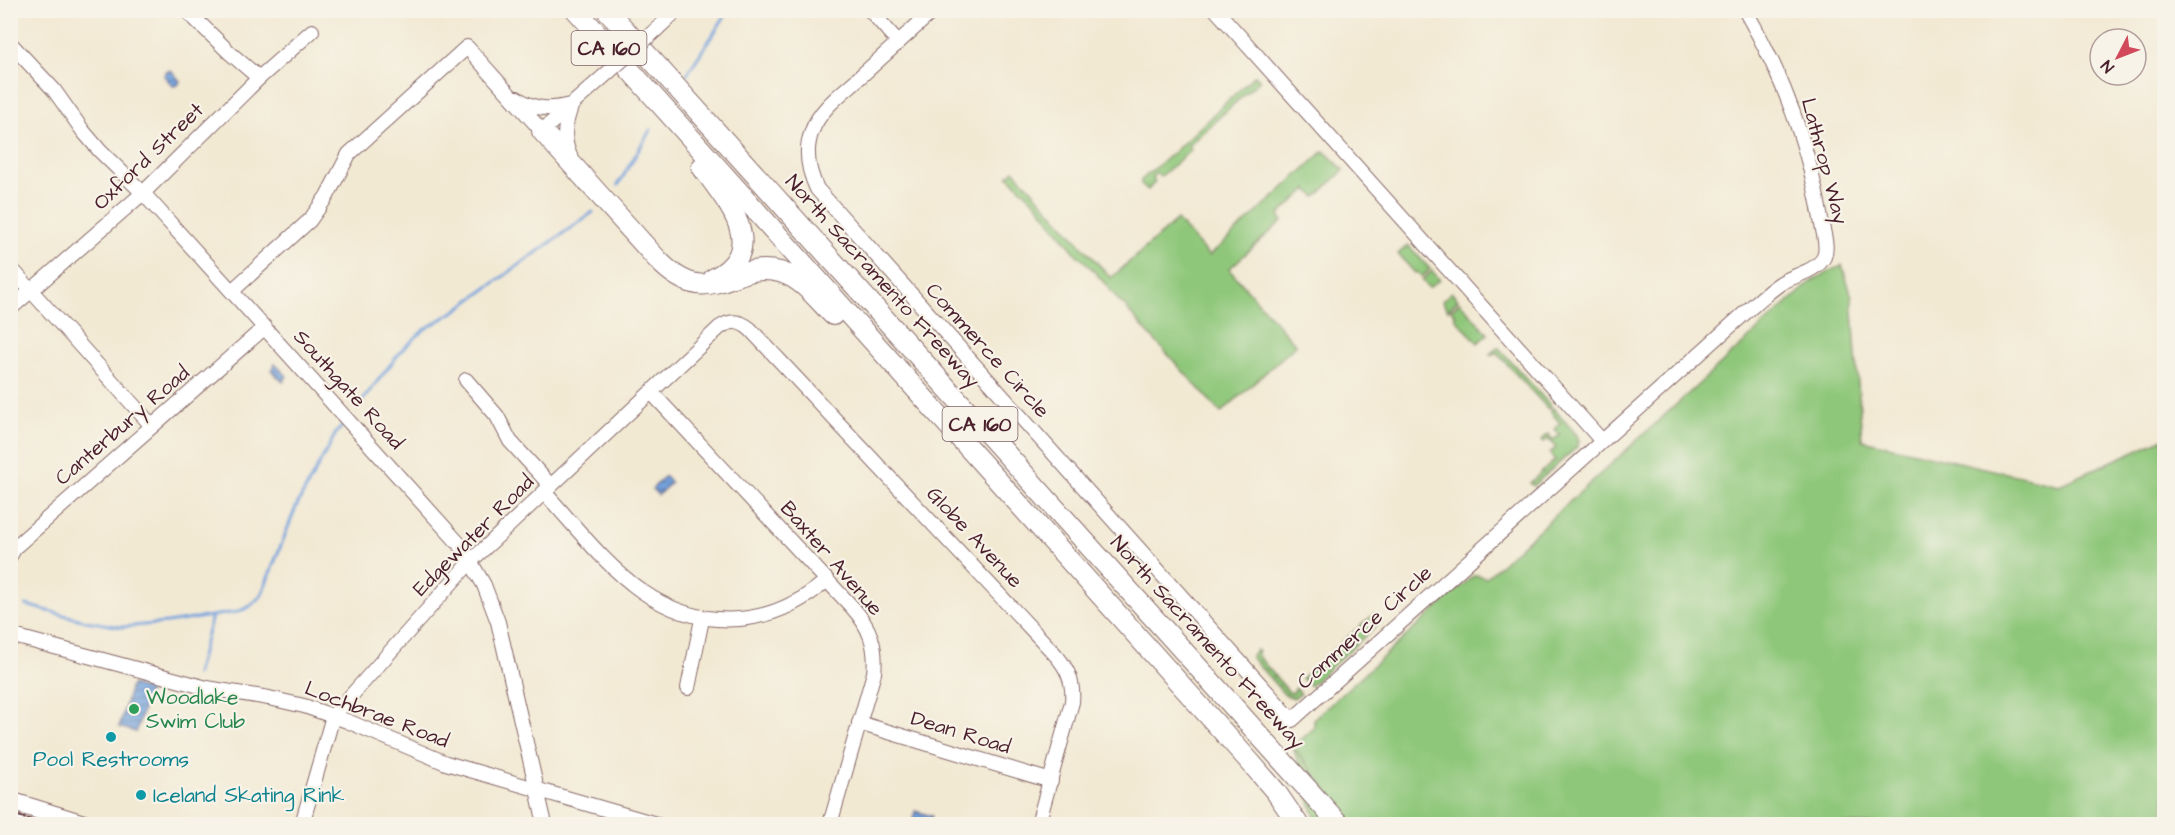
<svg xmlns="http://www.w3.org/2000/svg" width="2175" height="835" font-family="'Architects Daughter',sans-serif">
	<defs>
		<pattern id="wetland-marsh" width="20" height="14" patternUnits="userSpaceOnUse" patternTransform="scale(1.5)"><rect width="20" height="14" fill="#8fc77a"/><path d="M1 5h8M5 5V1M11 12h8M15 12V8" fill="none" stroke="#7daa6a"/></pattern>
		<pattern id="garden-furrows" width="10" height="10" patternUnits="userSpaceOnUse" patternTransform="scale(1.5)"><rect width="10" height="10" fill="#8fc77a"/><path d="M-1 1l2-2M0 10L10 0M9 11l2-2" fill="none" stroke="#7daa6a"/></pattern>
		<pattern id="water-rules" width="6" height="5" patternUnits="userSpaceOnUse" patternTransform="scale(1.5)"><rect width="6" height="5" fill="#74a3dd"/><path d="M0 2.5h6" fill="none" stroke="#6184b3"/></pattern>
	</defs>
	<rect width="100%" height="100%" fill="#f7f3e8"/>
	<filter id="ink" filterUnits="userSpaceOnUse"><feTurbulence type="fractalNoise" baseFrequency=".0167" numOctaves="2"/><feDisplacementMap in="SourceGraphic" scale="12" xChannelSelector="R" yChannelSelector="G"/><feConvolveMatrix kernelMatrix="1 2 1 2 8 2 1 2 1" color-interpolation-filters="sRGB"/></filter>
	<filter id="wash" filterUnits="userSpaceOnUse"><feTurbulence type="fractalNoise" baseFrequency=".008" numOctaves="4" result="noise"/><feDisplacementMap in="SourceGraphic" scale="24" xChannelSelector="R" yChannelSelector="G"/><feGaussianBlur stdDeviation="1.35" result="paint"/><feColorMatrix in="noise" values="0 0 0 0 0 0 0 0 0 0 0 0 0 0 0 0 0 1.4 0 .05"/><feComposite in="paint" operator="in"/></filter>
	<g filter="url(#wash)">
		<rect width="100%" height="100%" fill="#f2e9d3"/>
		<g fill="#8fc77a" stroke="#6c7352" stroke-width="1.5">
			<polygon points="1255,75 1260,80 1188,146 1191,150 1160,177 1156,173 1152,177 1155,182 1148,190 1141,184 1141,180 1174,152"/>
			<path d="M 1324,151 L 1344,170 L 1316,197 L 1307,189 L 1279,215 L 1282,221 L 1229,269 L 1296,345 L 1221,413 L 1130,313 L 1125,305 L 1121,303 C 1107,287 1093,267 1077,255 L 1036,203 L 1008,176 L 1014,170 L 1111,278 L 1177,220 L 1209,256 Z"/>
			<polygon points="1408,245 1430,269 1422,277 1417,272 1415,273 1398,254"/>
			<polygon points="1842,265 1852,297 1862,440 2059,485 2164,438 2164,824 1354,824 1293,747 1314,728 1314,720 1316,717 1473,576 1478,575 1486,578 1813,280"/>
			<polygon points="1432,271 1440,280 1429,288 1422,280"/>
			<polygon points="1451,292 1458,300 1448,310 1442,301"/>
			<polygon points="1460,302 1488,334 1478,343 1454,317 1456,315 1451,310"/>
			<polygon points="1498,347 1551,406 1548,409 1496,352 1492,355 1490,354"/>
			<polygon points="1553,408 1577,435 1579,442 1576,448 1533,486 1530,483 1555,460 1550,453 1556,448 1548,439 1544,442 1542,440 1548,434 1553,440 1560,435 1555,429 1560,423 1550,411"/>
			<polygon points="1374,614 1381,622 1310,686 1302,678"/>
		</g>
		<polygon fill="url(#wetland-marsh)" stroke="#6c7352" stroke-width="1.5" points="1293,747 1354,824 1317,824"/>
		<polygon fill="url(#garden-furrows)" stroke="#6c7352" stroke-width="1.5" points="1256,650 1258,651 1257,655 1289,692 1293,693 1296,688 1301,694 1294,698 1285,695 1251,657"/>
		<g fill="url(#water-rules)" stroke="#5f6184" stroke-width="1.5">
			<polygon points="171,70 180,81 178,85 173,86 164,76 166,72"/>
			<polygon points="275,364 287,376 283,382 271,370"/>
			<polygon points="664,477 666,477 671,483 658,495 652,489"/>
			<polygon points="131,685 149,690 136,732 119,727"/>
			<polygon points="915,811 932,816 929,824 913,819"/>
		</g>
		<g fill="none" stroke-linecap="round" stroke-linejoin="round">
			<g stroke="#74a3dd" stroke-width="3">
				<polyline points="825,10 830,12"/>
				<polyline points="687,74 729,10"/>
				<polyline points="618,185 651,129"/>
				<polyline points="358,406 402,350 425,329 455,311 593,212"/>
				<polyline points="26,605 86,621 121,627 167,623 237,612 249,607 261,596 296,507 336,433 344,424"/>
				<polyline points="196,675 212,616"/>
			</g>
		</g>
	</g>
	<g filter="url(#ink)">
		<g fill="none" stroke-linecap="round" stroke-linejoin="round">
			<defs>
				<g id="minor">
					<polyline points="186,10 230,53 259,78"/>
					<polyline points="870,10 898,42"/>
					<path d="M 934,10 C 910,32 885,54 861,76 C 844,92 820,108 812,131 C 804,151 808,170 817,189 L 1292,720 L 1756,303 C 1764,296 1772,289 1781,283 C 1794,275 1817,271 1824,257 C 1828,248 1824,235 1822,225 C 1810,150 1783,76 1745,10"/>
					<polyline points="1216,10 1602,441"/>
					<polyline points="657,29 677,10"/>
					<polyline points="10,43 54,90 83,131 100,151 143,193 462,547 484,585 498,622 545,824"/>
					<path d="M 517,98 C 534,110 550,110 570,105"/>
					<path d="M 571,107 C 564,126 562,141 572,160"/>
					<polyline points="10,267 152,426"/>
					<polyline points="232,291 310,220 327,196 349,154 467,47 542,131 603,77"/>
					<polyline points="10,309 143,193 259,78 312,31"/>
					<polyline points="466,380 497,416 510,441 551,486"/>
					<path d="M 651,392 L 852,607 C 870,627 877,646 874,673 L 830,824"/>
					<path d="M 544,492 C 600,553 648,626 740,619 C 773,616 802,602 827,580"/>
					<polyline points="10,556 15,547 265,327"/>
					<polyline points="10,635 207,688 269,698 304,706 347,721 446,763 656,824"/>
					<polyline points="688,688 702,619"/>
					<polyline points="859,723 1051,781"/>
					<path d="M 302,824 L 333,716 L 471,561 L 719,328 C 730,320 739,320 750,329 L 1053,652 C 1067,667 1074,681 1072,702 L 1038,824"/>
				</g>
				<g id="major">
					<polyline points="10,801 84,824"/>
					<polyline points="10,823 16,824"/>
				</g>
				<g id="highway">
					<polyline points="576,10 1251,763 1276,792 1298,824"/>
					<polyline points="607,10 1339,824"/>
					<path d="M 542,131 L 657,259 C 710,315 730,259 780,272 C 802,278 818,300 833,315"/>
					<path d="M 702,167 C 727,202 771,249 713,279"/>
				</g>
			</defs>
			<use href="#minor" stroke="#856666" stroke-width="16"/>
			<use href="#major" stroke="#856666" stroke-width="20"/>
			<use href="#highway" stroke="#856666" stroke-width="22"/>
			<use href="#minor" stroke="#fff" stroke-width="14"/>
			<use href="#major" stroke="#fff" stroke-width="18"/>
			<use href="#highway" stroke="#fff" stroke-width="20"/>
			<polyline stroke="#4a1f2b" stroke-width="1.5" points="10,814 47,824"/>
			<defs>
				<polyline id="minor-bridge" points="603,77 657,29"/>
			</defs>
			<use href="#minor-bridge" stroke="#856666" stroke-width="16" stroke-linecap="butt"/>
			<use href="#minor-bridge" stroke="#fff" stroke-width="14"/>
		</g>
	</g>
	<circle fill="#2e9e5b" stroke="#f7f3e8" stroke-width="2" cx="134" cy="709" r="6"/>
	<g fill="#0f9aa8" stroke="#f7f3e8" stroke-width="2">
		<circle cx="111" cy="737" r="6"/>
		<circle cx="141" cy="795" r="6"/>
	</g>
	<g text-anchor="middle" stroke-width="4.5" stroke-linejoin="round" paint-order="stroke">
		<g fill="#f7f3e8" stroke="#7e5f64" stroke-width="1.5">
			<rect x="571.5" y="31" width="75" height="34" rx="4.5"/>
			<rect x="942.5" y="407" width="75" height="34" rx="4.5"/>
		</g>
		<g font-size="20" font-weight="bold" fill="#4a1f2b">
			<text x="609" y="55">CA 160</text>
			<text x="980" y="431">CA 160</text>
		</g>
		<g font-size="21" fill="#4a1f2b" stroke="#f7f3e8">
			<text transform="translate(148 156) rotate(-44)" y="7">Oxford Street</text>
			<text transform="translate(1825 161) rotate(75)" y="7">Lathrop Way</text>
			<text transform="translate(883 281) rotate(48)" y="7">North Sacramento Freeway</text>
			<text transform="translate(988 350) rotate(48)" y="7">Commerce Circle</text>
			<text transform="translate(349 389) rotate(48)" y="7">Southgate Road</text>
			<text transform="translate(122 425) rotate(-41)" y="7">Canterbury Road</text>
			<text transform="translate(473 535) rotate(-45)" y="7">Edgewater Road</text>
			<text transform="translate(975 537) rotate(47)" y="7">Globe Avenue</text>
			<text transform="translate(832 558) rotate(49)" y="7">Baxter Avenue</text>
			<text transform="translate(1364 627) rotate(-42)" y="7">Commerce Circle</text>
			<text transform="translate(1208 642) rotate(48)" y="7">North Sacramento Freeway</text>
			<text transform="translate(377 714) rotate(21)" y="7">Lochbrae Road</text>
			<text transform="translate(961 732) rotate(17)" y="7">Dean Road</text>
		</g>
		<g font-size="21" fill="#27864d" stroke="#f7f3e8" text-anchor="start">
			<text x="146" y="704">Woodlake<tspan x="146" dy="24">Swim Club</tspan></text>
		</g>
		<g font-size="21" fill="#0d838f" stroke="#f7f3e8">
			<text x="111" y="766">Pool Restrooms</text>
			<text x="153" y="802" text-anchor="start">Iceland Skating Rink</text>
		</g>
	</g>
	<rect width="2175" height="835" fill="none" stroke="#f7f3e8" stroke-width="36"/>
	<g transform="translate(2118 57) rotate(228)"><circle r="28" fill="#f7f3e8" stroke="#b29e9c" stroke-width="1.5"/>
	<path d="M0-4.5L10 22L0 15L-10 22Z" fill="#d1495b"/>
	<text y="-9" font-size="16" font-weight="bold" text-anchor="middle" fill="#4a1f2b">N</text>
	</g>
</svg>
